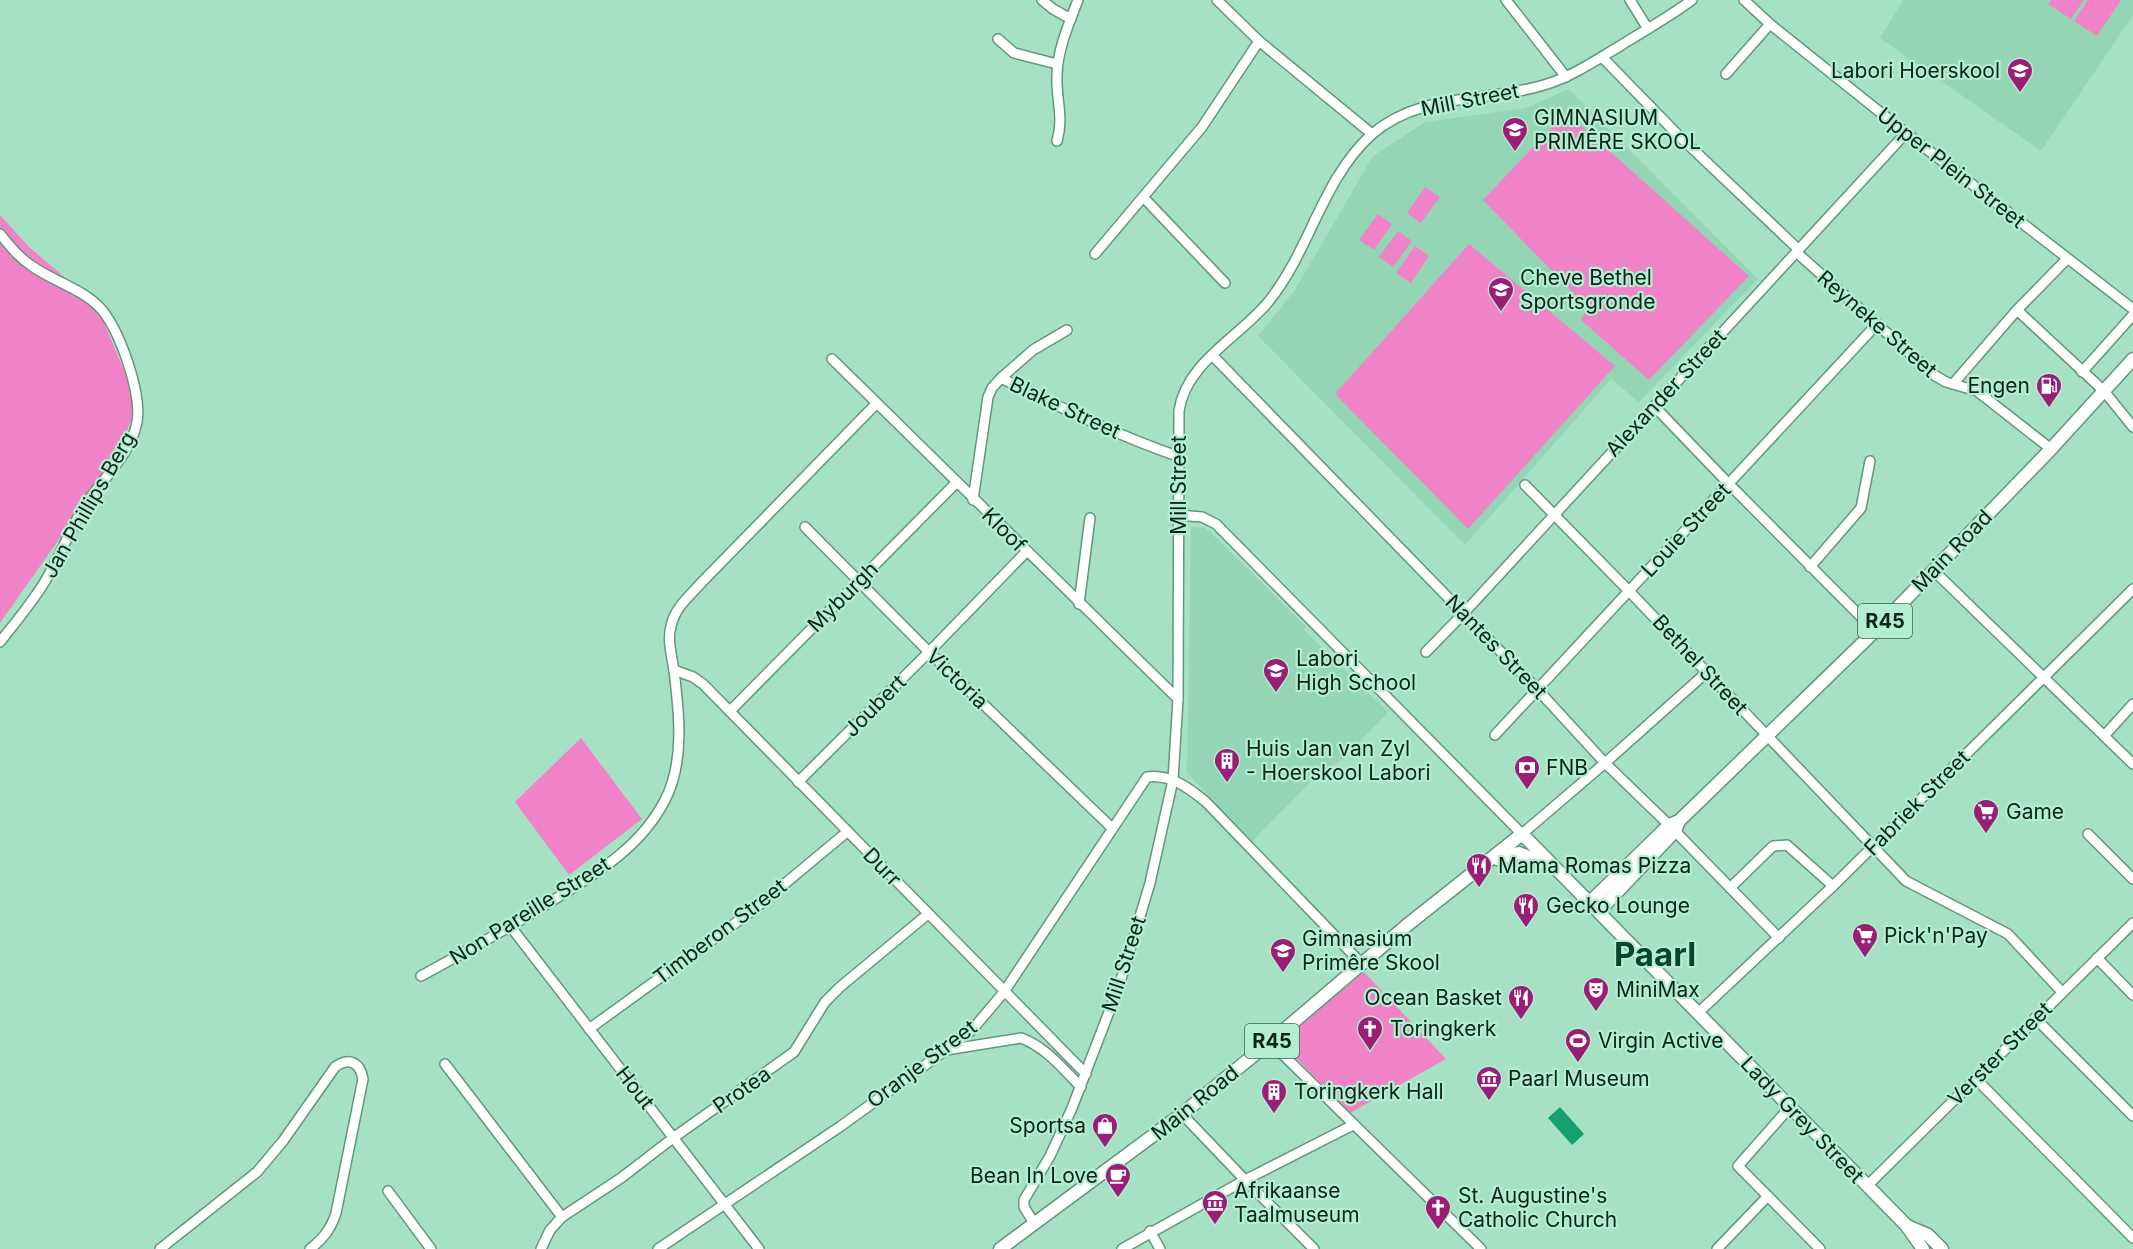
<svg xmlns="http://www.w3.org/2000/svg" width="2133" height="1249" font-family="Inter,sans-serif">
	<rect width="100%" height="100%" fill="#a7e1c5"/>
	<g fill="#94d5b6">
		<polygon points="1903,0 2133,0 2133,15 2041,151 1880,38"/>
		<polygon points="1569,89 1758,279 1639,402 1611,379 1465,545 1258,336 1295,290 1373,156 1425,122 1526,108"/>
		<polygon points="1191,527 1205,528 1216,538 1305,626 1304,630 1388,712 1343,759 1317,775 1252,841 1187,773"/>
	</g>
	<g fill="#f083c7">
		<polygon points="2051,0 2084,0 2071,19 2048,4"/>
		<polygon points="2088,0 2121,0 2097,36 2074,21"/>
		<polygon points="1566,112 1749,276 1649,380 1581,320 1588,308 1483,200"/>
		<polygon points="1425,187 1440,197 1421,223 1407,213"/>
		<polygon points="1378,214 1392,224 1374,250 1359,240"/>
		<polygon points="0,215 29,247 96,304 138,403 115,460 0,623"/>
		<polygon points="1398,231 1412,241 1393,267 1379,257"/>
		<polygon points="1469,244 1615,366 1468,529 1335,394"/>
		<polygon points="1415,246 1429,256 1411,283 1396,273"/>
		<polygon points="581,738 642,819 569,875 515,802"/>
		<polygon points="1364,972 1446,1059 1350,1113 1280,1042"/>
	</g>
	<polygon fill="#169f70" points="1560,1107 1584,1134 1572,1145 1548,1118"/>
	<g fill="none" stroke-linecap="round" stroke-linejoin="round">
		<defs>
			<g id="minor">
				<polyline points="1042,0 1053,9 1071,19"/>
				<polyline points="1217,0 1259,41 1372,134"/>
				<polyline points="1506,0 1566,77"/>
				<polyline points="1630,0 1648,29"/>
				<polyline points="1744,0 1770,24 1906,133 2133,309"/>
				<polyline points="998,39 1014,53 1057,64"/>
				<polyline points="1602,57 1677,134 1798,249"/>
				<polyline points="1726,74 1770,24"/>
				<path d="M 1057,141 C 1064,117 1056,100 1057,76 C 1057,51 1069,23 1078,0"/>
				<polyline points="1144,198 1225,283"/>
				<path d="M 0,234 C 10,246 19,258 32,266 C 54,282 84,289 102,310 C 120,332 142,393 137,422 C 131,455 99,482 82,510 C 68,534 58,560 44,583 C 31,604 15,623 0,642"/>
				<polyline points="1796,252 1934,375 1946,382 1977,391 2051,449"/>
				<polyline points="1095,254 1202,127 1259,41"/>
				<polyline points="2067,259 2017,310 2104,391 2133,427"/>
				<polyline points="1213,356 1538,690 1605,763 1669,825 1779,938"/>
				<polyline points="832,359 1178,699"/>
				<polyline points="2082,372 2133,315"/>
				<polyline points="1001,378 1033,350 1067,330"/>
				<polyline points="1953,384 2017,310"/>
				<polyline points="1654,406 1729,484 1875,631"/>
				<polyline points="1525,485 1629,591 1906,881 2008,934 2062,992"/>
				<path d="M 973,500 L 988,397 L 992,388 L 1001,378 C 1060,407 1118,436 1180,457"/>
				<polyline points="1179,515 1202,517 1216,524 1522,834 1605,763 1707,672"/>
				<polyline points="805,527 929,652 1112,828"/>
				<polyline points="1810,567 1861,508 1870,461"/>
				<polyline points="1933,570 2133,764"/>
				<polyline points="1079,604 1090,518"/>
				<polyline points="1426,652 1463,614 1906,133"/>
				<polyline points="674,670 693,677 703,684 1086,1074"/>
				<polyline points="730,711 956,483"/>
				<polyline points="1495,735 1877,324"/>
				<polyline points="2104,736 2133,704"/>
				<polyline points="798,782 929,652 1026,552"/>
				<polyline points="2088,834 2133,879"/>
				<polyline points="1730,888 1773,846 1787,845 1833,886"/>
				<polyline points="511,927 759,1249"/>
				<polyline points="2097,958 2133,995"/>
				<path d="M 421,976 C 466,951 512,927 555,899 C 597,873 642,846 665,800 C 685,762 679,711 674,671 C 672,656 667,641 671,626 C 675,607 690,596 702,582 L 876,404"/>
				<polyline points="1698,1013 1833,886 2133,589"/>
				<polyline points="2035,1018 2133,1116"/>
				<polyline points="589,1029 752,911 847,832"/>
				<polyline points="1270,1042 1481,1249"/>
				<path d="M 946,1050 L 1021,1038 C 1046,1047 1063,1069 1081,1087"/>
				<polyline points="445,1064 562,1217"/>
				<polyline points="1975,1078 2133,1238"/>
				<polyline points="1790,1107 1738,1166 1820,1249"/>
				<polyline points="1182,1114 1245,1180 1314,1249"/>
				<polyline points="1867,1186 2133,923"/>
				<polyline points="388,1191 431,1249"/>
				<path d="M 1034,1223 L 1024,1207 L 1024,1200 L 1050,1156 L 1072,1108 L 1119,986 L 1150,883 L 1173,780 L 1178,699 L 1179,411 C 1186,362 1240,337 1269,301 C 1310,250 1322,180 1371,135 C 1421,91 1489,103 1547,84 C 1573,76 1596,60 1620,46 C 1644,31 1669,17 1692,0"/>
				<polyline points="1150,1231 1160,1249"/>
				<path d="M 160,1249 L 257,1172 L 283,1141 L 335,1067 C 349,1057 360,1062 363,1079 L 336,1213 C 331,1229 323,1239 310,1249"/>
				<polyline points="541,1249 550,1230 562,1217 621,1178 673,1138 794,1052 825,1002 840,987 928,914"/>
				<path d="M 658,1249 L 841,1126 L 946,1050 L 972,1030 L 1004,992 L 1147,777 C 1171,774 1189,788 1206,802 L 1362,964"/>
				<polyline points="1122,1249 1245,1180 1353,1125"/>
				<polyline points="1717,1249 1768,1196"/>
			</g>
			<g id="major">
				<polyline points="1497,859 1519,853 1548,865"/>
				<polyline points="1590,902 1669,825 1679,821 1875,631 2051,449 2133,359"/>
				<polyline points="1599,911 1675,831 1679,821"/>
				<polyline points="1907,1226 1928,1235 1942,1249"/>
				<polyline points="1000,1249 1182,1114 1270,1042 1406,926 1522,834 1906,1225 1923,1249"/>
			</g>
		</defs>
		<use href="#minor" stroke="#60977d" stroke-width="12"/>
		<use href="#major" stroke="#60977d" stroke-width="15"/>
		<use href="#minor" stroke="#fff" stroke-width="9"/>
		<use href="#major" stroke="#fff" stroke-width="12"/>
	</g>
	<defs>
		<symbol id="school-pin" viewBox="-11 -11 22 30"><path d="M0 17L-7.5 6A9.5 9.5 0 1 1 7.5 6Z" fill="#9a1e75" stroke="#b4eed2"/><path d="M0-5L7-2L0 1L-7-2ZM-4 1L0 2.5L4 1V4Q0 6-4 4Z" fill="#fff"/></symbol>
		<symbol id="fuel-pin" viewBox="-11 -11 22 30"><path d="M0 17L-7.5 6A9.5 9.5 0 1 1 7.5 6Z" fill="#9a1e75" stroke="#b4eed2"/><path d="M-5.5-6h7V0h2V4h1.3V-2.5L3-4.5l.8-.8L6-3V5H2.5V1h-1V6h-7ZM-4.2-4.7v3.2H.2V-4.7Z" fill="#fff"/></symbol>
		<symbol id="building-pin" viewBox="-11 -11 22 30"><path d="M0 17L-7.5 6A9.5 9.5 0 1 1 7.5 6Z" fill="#9a1e75" stroke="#b4eed2"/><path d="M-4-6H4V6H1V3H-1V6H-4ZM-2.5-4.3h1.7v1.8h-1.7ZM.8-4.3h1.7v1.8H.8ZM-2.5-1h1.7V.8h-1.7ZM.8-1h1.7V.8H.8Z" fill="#fff"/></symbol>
		<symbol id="bank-pin" viewBox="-11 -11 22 30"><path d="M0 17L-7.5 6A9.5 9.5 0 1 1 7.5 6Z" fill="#9a1e75" stroke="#b4eed2"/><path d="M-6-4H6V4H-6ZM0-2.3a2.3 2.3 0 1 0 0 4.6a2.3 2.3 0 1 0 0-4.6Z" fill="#fff"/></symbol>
		<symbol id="supermarket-pin" viewBox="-11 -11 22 30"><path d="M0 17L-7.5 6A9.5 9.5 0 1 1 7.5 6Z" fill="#9a1e75" stroke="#b4eed2"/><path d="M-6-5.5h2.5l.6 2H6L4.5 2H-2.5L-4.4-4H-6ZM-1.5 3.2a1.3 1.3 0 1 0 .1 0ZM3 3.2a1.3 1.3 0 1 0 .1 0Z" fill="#fff"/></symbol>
		<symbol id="restaurant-pin" viewBox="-11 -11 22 30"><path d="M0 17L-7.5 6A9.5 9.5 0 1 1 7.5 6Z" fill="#9a1e75" stroke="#b4eed2"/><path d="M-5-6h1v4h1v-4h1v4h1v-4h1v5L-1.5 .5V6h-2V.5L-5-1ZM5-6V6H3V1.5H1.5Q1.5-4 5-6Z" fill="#fff"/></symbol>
		<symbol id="theatre-pin" viewBox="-11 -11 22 30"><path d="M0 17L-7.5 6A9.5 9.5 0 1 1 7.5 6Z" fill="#9a1e75" stroke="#b4eed2"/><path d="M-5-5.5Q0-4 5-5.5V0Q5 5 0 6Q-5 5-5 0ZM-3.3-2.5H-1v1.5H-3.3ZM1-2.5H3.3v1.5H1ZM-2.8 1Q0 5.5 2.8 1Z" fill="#fff"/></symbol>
		<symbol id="church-pin" viewBox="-11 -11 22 30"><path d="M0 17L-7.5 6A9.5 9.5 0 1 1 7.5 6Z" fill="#9a1e75" stroke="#b4eed2"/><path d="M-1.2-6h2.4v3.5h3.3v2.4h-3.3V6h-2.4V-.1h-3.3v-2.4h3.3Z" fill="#fff"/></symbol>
		<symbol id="stadium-pin" viewBox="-11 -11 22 30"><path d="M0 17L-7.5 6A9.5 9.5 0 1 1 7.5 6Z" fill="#9a1e75" stroke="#b4eed2"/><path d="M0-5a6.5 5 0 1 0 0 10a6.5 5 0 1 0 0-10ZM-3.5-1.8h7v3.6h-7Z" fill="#fff"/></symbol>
		<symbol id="museum-pin" viewBox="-11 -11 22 30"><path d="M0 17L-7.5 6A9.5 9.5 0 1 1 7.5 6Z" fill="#9a1e75" stroke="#b4eed2"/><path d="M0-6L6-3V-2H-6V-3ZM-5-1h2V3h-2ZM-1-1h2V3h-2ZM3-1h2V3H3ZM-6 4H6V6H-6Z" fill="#fff"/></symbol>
		<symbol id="shop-pin" viewBox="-11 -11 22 30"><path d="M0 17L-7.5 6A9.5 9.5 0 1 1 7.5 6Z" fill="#9a1e75" stroke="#b4eed2"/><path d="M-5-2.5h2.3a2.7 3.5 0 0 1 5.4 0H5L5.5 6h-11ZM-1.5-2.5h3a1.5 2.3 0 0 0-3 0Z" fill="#fff"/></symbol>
		<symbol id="cafe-pin" viewBox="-11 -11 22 30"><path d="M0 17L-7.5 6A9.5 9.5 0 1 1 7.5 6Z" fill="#9a1e75" stroke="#b4eed2"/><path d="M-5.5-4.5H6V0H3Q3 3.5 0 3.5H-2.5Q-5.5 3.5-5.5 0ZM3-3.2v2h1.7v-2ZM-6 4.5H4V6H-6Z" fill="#fff"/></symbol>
	</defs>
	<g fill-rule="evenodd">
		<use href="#school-pin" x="2005" y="56" width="30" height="40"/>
		<use href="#school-pin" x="1500" y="115" width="30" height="40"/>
		<use href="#school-pin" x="1486" y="275" width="30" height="40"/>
		<use href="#fuel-pin" x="2034" y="371" width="30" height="40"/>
		<use href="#school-pin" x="1261" y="656" width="30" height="40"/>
		<use href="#building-pin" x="1212" y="746" width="30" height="40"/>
		<use href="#bank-pin" x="1512" y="753" width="30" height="40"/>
		<use href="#supermarket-pin" x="1971" y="797" width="30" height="40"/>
		<use href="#restaurant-pin" x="1464" y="851" width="30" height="40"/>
		<use href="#restaurant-pin" x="1511" y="891" width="30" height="40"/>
		<use href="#supermarket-pin" x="1850" y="921" width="30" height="40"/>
		<use href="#school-pin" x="1268" y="936" width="30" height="40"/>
		<use href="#theatre-pin" x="1581" y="975" width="30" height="40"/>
		<use href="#restaurant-pin" x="1506" y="983" width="30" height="40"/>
		<use href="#church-pin" x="1355" y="1014" width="30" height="40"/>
		<use href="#stadium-pin" x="1563" y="1026" width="30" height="40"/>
		<use href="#museum-pin" x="1474" y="1064" width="30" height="40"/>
		<use href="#building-pin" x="1259" y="1077" width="30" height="40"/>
		<use href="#shop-pin" x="1090" y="1111" width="30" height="40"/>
		<use href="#cafe-pin" x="1103" y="1161" width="30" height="40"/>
		<use href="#museum-pin" x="1200" y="1188" width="30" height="40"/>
		<use href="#church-pin" x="1423" y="1193" width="30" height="40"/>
	</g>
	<g text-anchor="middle" stroke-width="4.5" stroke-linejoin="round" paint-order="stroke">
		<g fill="#b4eed2" stroke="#3f6151" stroke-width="1.5">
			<rect x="1858" y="604" width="54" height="34" rx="4.5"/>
			<rect x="1245" y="1024" width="54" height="34" rx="4.5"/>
		</g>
		<g font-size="20" font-weight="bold" fill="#0d241a">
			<text x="1885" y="628">R45</text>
			<text x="1272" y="1048">R45</text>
		</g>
		<g font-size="21" fill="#0d241a" stroke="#b4eed2" text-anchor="start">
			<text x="2000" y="78" text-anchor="end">Labori Hoerskool</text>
			<text x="1534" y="125">GIMNASIUM<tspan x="1534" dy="24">PRIMÊRE SKOOL</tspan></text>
			<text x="1520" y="285">Cheve Bethel<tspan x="1520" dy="24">Sportsgronde</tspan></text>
			<text x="2030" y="393" text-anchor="end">Engen</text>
			<text x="1296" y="666">Labori<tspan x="1296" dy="24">High School</tspan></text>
			<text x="1246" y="756">Huis Jan van Zyl<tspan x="1246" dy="24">- Hoerskool Labori</tspan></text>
			<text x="1546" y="775">FNB</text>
			<text x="2006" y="819">Game</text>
			<text x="1498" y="873">Mama Romas Pizza</text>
			<text x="1546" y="913">Gecko Lounge</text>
			<text x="1884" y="943">Pick'n'Pay</text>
			<text x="1302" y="946">Gimnasium<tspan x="1302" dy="24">Primêre Skool</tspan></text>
			<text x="1616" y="997">MiniMax</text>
			<text x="1502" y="1005" text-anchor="end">Ocean Basket</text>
			<text x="1390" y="1036">Toringkerk</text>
			<text x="1598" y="1048">Virgin Active</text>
			<text x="1508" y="1086">Paarl Museum</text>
			<text x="1294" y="1099">Toringkerk Hall</text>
			<text x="1086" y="1133" text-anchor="end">Sportsa</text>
			<text x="1098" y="1183" text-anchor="end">Bean In Love</text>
			<text x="1234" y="1198">Afrikaanse<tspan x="1234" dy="24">Taalmuseum</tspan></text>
			<text x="1458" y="1203">St. Augustine's<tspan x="1458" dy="24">Catholic Church</tspan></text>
		</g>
		<g font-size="21" fill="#0d241a" stroke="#b4eed2">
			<text transform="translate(1470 100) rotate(-11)" y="7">Mill Street</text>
			<text transform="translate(1951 168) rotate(38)" y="7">Upper Plein Street</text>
			<text transform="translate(1877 324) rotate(41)" y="7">Reyneke Street</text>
			<text transform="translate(1666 393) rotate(-47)" y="7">Alexander Street</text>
			<text transform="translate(1065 408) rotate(25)" y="7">Blake Street</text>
			<text transform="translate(1179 485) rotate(-90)" y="7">Mill Street</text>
			<text transform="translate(89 505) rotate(-60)" y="7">Jan Phillips Berg</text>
			<text transform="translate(1004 530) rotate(45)" y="7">Kloof</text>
			<text transform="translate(1686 530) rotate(-47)" y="7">Louie Street</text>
			<text transform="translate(1952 551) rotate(-46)" y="7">Main Road</text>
			<text transform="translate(843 597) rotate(-45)" y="7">Myburgh</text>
			<text transform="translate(1496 647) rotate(46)" y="7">Nantes Street</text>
			<text transform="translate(1700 665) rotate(47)" y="7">Bethel Street</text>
			<text transform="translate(957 679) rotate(44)" y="7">Victoria</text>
			<text transform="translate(875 706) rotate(-45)" y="7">Joubert</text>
			<text transform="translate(1917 803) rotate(-45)" y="7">Fabriek Street</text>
			<text transform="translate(882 867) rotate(46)" y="7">Durr</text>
			<text transform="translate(530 911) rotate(-32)" y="7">Non Pareille Street</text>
			<text transform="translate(720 932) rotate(-37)" y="7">Timberon Street</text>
			<text transform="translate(1124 964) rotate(-72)" y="7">Mill Street</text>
			<text transform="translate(2000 1054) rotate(-45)" y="7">Verster Street</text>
			<text transform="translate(922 1064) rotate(-37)" y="7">Oranje Street</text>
			<text transform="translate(635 1088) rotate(52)" y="7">Hout</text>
			<text transform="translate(742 1090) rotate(-35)" y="7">Protea</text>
			<text transform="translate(1195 1103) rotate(-39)" y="7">Main Road</text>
			<text transform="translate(1802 1120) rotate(46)" y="7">Lady Grey Street</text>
		</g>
		<g font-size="33" font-weight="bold" fill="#06442f" stroke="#b4eed2">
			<text x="1655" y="966">Paarl</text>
		</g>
	</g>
</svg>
